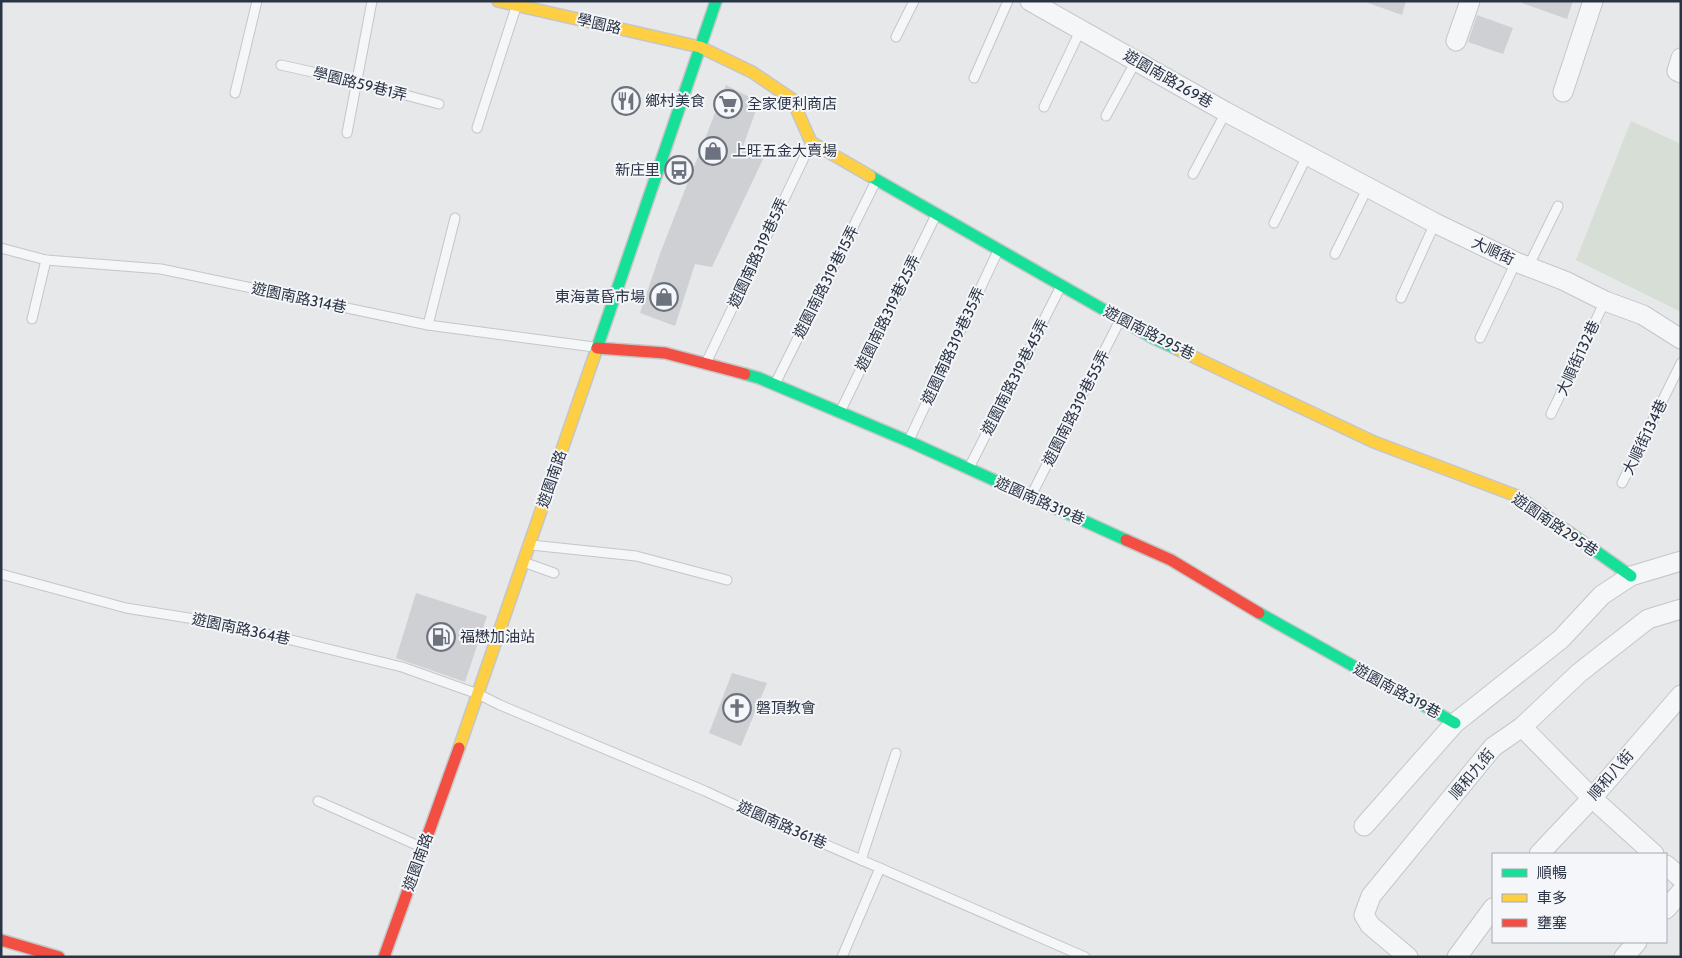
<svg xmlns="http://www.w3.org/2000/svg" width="1682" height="958" font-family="Cabin,'Noto Sans TC',sans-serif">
	<rect width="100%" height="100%" fill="#e6e8ea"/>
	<polygon fill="#d6ded6" points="1631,121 1681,144 1681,312 1576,260"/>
	<g fill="#ced0d3">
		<polygon points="1369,1 1406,1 1402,15 1368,3"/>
		<polygon points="1522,1 1573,1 1567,19 1522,3"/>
		<polygon points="1477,15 1513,28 1503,54 1468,42"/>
		<polygon points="726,85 759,102 742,149 765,155 712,267 695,264 675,326 640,313 661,251"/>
		<polygon points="416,593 487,616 465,682 396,658"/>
		<polygon points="732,673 767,683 741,746 709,733"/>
	</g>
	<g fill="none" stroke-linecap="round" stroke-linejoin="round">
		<defs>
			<g id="lane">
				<polyline points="896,37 914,1"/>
				<polyline points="281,65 357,82 439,104"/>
				<polyline points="974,78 1008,1"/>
				<polyline points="235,93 257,1"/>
				<polyline points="1044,107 1081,29"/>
				<polyline points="1106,116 1136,61"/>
				<polyline points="477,128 516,7"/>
				<polyline points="347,133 372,1"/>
				<polyline points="1193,174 1226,112"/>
				<polyline points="1274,223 1307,156"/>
				<polyline points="1,248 46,260 161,269 428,325 594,347"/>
				<polyline points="1335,254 1368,187"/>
				<polyline points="1528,267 1558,206"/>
				<polyline points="1401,298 1435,223"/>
				<polyline points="32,319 46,260"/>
				<polyline points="428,325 455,218"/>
				<polyline points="1480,338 1516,262"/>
				<polyline points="707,361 811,143"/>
				<polyline points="776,382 876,181"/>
				<polyline points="841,410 935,217"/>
				<polyline points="1551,414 1605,301"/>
				<polyline points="909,440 997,253"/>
				<polyline points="970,466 1060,288"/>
				<polyline points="1622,483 1681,363"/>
				<polyline points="1031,496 1119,322"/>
				<polyline points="531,545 636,556 727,580"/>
				<polyline points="526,563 554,573"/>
				<polyline points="1,574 126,608 226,624 402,667 478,694 500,705 705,791 746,810 1085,957"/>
				<polyline points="318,801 421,847"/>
				<polyline points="861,860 896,753"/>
				<polyline points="842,957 880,868"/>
			</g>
			<g id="street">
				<polyline points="1030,1 1226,112 1435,223 1516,262 1565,281 1605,301 1643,315 1681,339"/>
				<polyline points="1456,41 1470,1"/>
				<polyline points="1681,58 1677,71 1681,73"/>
				<polyline points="1563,92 1593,1"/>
				<polyline points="1522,727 1592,798 1654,854"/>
				<polyline points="1364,826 1455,723 1561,639 1602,595 1631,576 1681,561"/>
				<polyline points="1539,854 1592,798 1681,695"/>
				<polyline points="1666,865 1681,878"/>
				<polyline points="1666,909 1681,892"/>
				<polyline points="1408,957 1370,925 1364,915 1371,896 1493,747 1522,727 1579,673 1648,619 1681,609"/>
				<polyline points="1457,957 1493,908"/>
				<polyline points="1624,957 1637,942"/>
			</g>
			<g id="fast">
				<polyline points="870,176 1155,339 1179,350"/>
				<polyline points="595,354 716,1"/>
				<polyline points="745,374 759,378 908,441 1126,540"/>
				<polyline points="1570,533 1631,576"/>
				<polyline points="1259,613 1455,723"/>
			</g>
			<g id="slow">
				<polyline points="498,1 700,47 752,72 792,99 811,142 870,176"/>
				<polyline points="1179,350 1374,442 1517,496 1570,533"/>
				<polyline points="459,748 595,354"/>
			</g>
			<g id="jam">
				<polyline points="597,348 665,353 745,374"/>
				<polyline points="1126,540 1171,560 1259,613"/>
				<polyline points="1,940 59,957"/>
				<polyline points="384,957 459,748"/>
			</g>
		</defs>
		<use href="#lane" stroke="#c4c6c8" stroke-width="11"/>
		<use href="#street" stroke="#c4c6c8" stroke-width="21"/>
		<use href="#fast" stroke="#c4c6c8" stroke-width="14"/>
		<use href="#slow" stroke="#c4c6c8" stroke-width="14"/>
		<use href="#jam" stroke="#c4c6c8" stroke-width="14"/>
		<use href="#lane" stroke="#f5f6f7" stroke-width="9"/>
		<use href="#street" stroke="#f5f6f7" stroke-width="19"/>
		<use href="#fast" stroke="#16e098" stroke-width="11"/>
		<use href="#slow" stroke="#ffcf43" stroke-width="11"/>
		<use href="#jam" stroke="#f24e42" stroke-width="11"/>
	</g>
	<defs>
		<symbol id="restaurant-ring" viewBox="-11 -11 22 22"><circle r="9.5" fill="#f4f6f9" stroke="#6c737f" stroke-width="1.5"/><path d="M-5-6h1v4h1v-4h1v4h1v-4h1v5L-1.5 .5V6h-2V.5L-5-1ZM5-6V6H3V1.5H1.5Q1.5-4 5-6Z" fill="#6c737f"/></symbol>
		<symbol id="supermarket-ring" viewBox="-11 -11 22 22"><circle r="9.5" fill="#f4f6f9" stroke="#6c737f" stroke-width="1.5"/><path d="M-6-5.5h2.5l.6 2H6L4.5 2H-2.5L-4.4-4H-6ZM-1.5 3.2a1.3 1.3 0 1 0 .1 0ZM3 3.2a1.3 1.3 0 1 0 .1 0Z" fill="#6c737f"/></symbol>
		<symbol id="shop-ring" viewBox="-11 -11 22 22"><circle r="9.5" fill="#f4f6f9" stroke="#6c737f" stroke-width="1.5"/><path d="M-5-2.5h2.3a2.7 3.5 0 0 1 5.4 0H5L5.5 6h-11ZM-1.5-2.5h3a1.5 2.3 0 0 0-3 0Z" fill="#6c737f"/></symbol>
		<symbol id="bus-ring" viewBox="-11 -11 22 22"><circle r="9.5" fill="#f4f6f9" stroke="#6c737f" stroke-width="1.5"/><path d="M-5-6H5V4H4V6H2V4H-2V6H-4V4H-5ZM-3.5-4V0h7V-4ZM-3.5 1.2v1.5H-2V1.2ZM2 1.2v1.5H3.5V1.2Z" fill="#6c737f"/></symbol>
		<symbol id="fuel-ring" viewBox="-11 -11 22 22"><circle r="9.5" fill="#f4f6f9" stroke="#6c737f" stroke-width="1.5"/><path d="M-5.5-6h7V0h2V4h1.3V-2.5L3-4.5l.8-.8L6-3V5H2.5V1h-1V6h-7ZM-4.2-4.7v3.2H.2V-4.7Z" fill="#6c737f"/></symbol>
		<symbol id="church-ring" viewBox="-11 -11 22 22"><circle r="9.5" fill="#f4f6f9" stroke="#6c737f" stroke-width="1.5"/><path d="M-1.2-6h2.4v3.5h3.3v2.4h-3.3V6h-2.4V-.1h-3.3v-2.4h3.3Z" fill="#6c737f"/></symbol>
	</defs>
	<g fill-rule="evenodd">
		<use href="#restaurant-ring" x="610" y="85" width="32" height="32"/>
		<use href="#supermarket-ring" x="712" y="88" width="32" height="32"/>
		<use href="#shop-ring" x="697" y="135" width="32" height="32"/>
		<use href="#bus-ring" x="663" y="154" width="32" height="32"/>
		<use href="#shop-ring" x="648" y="281" width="32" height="32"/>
		<use href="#fuel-ring" x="425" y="621" width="32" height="32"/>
		<use href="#church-ring" x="721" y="692" width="32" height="32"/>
	</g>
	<g text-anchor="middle" stroke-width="4" stroke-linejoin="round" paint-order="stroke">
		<g font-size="15" fill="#2b3445" stroke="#f4f6f9">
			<text transform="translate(599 24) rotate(13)" y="5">學園路</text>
			<text transform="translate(1168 79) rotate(30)" y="5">遊園南路269巷</text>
			<text transform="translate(360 84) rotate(14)" y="5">學園路59巷1弄</text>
			<text transform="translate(1493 251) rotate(25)" y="5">大順街</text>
			<text transform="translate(758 253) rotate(-65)" y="5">遊園南路319巷5弄</text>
			<text transform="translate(826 282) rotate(-63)" y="5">遊園南路319巷15弄</text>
			<text transform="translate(299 298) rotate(12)" y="5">遊園南路314巷</text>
			<text transform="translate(888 313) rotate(-64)" y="5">遊園南路319巷25弄</text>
			<text transform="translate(1149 333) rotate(27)" y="5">遊園南路295巷</text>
			<text transform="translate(953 346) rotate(-65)" y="5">遊園南路319巷35弄</text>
			<text transform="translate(1578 358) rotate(-65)" y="5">大順街132巷</text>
			<text transform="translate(1015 377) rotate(-63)" y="5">遊園南路319巷45弄</text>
			<text transform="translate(1076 408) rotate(-63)" y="5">遊園南路319巷55弄</text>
			<text transform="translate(1645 437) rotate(-64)" y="5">大順街134巷</text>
			<text transform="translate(552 479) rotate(-71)" y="5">遊園南路</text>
			<text transform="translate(1040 501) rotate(24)" y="5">遊園南路319巷</text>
			<text transform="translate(1555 525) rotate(34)" y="5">遊園南路295巷</text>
			<text transform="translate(241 629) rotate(12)" y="5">遊園南路364巷</text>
			<text transform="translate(1397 691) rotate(29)" y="5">遊園南路319巷</text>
			<text transform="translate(1472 774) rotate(-50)" y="5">順和九街</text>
			<text transform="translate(1611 775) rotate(-49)" y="5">順和八街</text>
			<text transform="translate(782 825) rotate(24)" y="5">遊園南路361巷</text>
			<text transform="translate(418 862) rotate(-70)" y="5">遊園南路</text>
		</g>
		<g font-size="15" fill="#2b3445" stroke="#f4f6f9" text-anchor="start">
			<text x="645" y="106">鄉村美食</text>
			<text x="747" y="109">全家便利商店</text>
			<text x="732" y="156">上旺五金大賣場</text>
			<text x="660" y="175" text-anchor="end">新庄里</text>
			<text x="645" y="302" text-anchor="end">東海黃昏市場</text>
			<text x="460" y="642">福懋加油站</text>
			<text x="756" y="713">磐頂教會</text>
		</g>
	</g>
	<rect width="1682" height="958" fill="none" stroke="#2b3445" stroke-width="5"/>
	<rect x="1492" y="853" width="175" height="90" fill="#f4f6f9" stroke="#a4a8b1"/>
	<rect x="1502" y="869" width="25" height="8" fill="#16e098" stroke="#a4a8b1"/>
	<text x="1537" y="878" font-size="15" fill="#2b3445">順暢</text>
	<rect x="1502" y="894" width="25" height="8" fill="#ffcf43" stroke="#a4a8b1"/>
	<text x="1537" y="903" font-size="15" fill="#2b3445">車多</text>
	<rect x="1502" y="919" width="25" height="8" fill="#f24e42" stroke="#a4a8b1"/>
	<text x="1537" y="928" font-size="15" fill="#2b3445">壅塞</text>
</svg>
